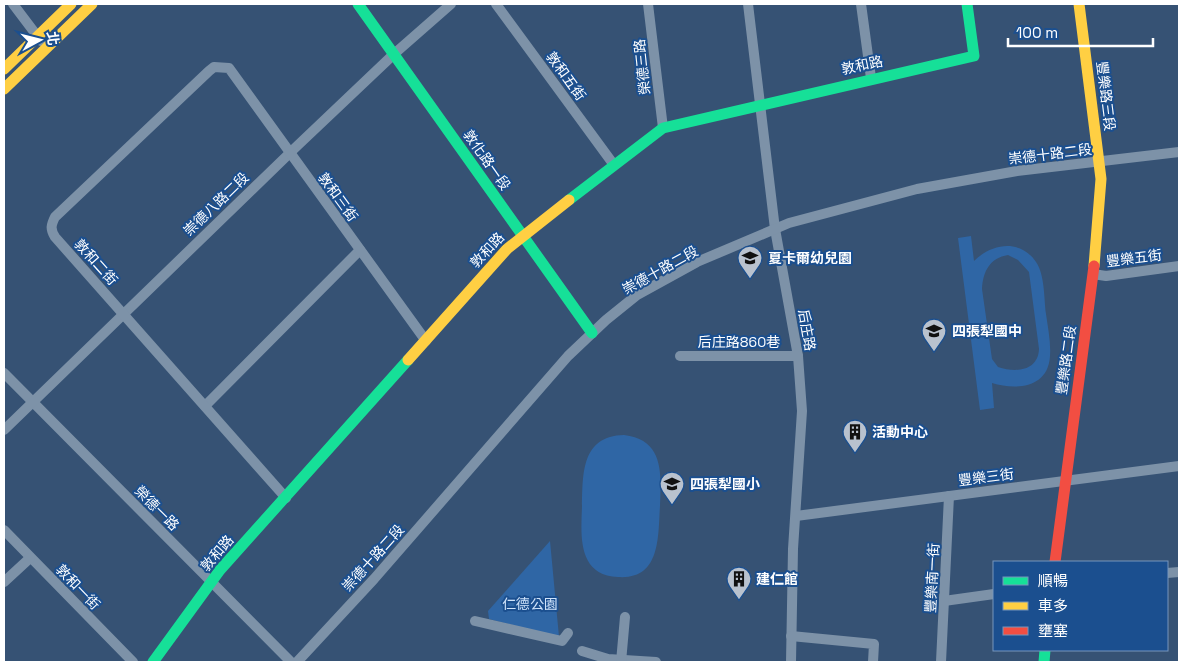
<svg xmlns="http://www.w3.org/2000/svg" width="1183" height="666" font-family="'Space Grotesk','Noto Sans TC',sans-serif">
	<rect width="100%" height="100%" fill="#365274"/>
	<g fill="#2f66a5" fill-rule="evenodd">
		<path d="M 971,236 L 974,261 C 991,244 1020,238 1036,262 C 1045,275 1044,299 1046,314 C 1048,328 1051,343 1050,356 C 1048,389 1015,390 992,383 L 994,408 L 980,410 L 958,238 ZM 1008,255 L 1018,260 L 1029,272 L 1039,349 C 1038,371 1016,373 998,367 L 992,359 L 982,289 C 983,271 990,258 1008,255 Z"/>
		<path d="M 624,435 C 665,440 661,475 660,506 C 658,536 661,580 618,577 C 577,575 581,535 582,506 C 583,474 581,436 624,435 Z"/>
		<polygon points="550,541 559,637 489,619 488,611"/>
	</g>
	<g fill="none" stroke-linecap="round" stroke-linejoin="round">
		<g stroke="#7d92a8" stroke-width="10">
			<polyline points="13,4 41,41"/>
			<polyline points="496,4 614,165"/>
			<polyline points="648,4 663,128"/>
			<polyline points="748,4 775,229 798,356 802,411 793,549 791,662"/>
			<polyline points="861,4 871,78"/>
			<polyline points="1093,274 1106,276 1179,266"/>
			<polyline points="680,356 798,356"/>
			<polyline points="4,373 291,662"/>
			<polyline points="205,406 360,250"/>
			<polyline points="4,430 296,147 394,54 451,4"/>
			<path d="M 286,498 L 55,237 C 50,229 51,225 55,217 L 209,71 L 214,67 L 229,68 L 426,341"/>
			<polyline points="796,516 1179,466"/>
			<polyline points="4,530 133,662"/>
			<polyline points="1167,573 1179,572"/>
			<polyline points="4,582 30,558"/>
			<polyline points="944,601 994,594"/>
			<polyline points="475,621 562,641 568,633"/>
			<polyline points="791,636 874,644 873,662"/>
			<polyline points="582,651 608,659 656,662"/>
			<polyline points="297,662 374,579 568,356 606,320 637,295 697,262 789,223 917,189 1017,171 1179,152"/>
			<polyline points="621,662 625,617"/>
			<polyline points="941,662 949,496"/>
		</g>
		<g stroke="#16e098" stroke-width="11">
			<polyline points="358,4 592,333"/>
			<polyline points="569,200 663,128 974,56 967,4"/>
			<polyline points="153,662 220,570 408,360"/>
			<polyline points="1044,662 1045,650"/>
		</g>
		<g stroke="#ffcf43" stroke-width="11">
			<polyline points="1079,4 1101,179 1094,266"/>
			<polyline points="4,69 71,4"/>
			<polyline points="4,89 92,4"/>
			<polyline points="408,360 507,249 569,200"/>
		</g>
		<polyline stroke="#f24e42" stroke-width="11" points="1055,562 1094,266"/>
	</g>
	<defs>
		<symbol id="school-pin" viewBox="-11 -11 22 30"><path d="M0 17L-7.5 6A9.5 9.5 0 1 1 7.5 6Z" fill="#b9c2ce" stroke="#1b4f8f"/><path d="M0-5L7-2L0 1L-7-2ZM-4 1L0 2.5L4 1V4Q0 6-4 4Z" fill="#111"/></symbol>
		<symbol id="building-pin" viewBox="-11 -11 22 30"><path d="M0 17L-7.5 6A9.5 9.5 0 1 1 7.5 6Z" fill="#b9c2ce" stroke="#1b4f8f"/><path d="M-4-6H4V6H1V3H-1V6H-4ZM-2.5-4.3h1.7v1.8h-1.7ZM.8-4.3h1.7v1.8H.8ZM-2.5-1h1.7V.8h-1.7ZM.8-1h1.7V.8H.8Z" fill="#111"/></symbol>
	</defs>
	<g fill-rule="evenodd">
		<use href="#school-pin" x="736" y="244" width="28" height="38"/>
		<use href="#school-pin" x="920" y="317" width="28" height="38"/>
		<use href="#building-pin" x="841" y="418" width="28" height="38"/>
		<use href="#school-pin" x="658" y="470" width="28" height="38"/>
		<use href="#building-pin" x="725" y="565" width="28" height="38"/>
	</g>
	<g text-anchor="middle" stroke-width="4" stroke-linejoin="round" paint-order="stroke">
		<g font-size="14" fill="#fff" stroke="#1b4f8f">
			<text transform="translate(862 65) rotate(-12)" y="5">敦和路</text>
			<text transform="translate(642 67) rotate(-96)" y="5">榮德三路</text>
			<text transform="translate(566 76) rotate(54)" y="5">敦和五街</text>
			<text transform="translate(1106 96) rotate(83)" y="5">豐樂路三段</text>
			<text transform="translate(1050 154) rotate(-7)" y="5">崇德十路二段</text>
			<text transform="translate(487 160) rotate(55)" y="5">敦化路一段</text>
			<text transform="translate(338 197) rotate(54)" y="5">敦和三街</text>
			<text transform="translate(216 204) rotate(-44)" y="5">崇德八路二段</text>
			<text transform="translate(487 250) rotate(-47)" y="5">敦和路</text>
			<text transform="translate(1134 258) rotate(-7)" y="5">豐樂五街</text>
			<text transform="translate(96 262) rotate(48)" y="5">敦和二街</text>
			<text transform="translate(660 270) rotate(-29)" y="5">崇德十路二段</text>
			<text transform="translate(807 330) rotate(80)" y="5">后庄路</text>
			<text x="739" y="347">后庄路860巷</text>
			<text transform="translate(1066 360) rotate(-82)" y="5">豐樂路二段</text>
			<text transform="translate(986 477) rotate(-7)" y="5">豐樂三街</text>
			<text transform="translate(157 508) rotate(45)" y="5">榮德一路</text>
			<text transform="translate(217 553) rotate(-49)" y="5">敦和路</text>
			<text transform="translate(373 558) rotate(-48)" y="5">崇德十路二段</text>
			<text transform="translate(932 578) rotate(-87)" y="5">豐樂南一街</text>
			<text transform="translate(78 587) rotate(46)" y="5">敦和一街</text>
		</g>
		<g font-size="14" font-weight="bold" fill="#fff" stroke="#1b4f8f" text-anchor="start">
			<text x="768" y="263">夏卡爾幼兒園</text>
			<text x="952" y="336">四張犁國中</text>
			<text x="872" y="437">活動中心</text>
			<text x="690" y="489">四張犁國小</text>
			<text x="756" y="584">建仁館</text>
		</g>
		<g font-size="14" fill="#cfe3fa" stroke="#1b4f8f">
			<text x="530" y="609">仁德公園</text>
		</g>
	</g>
	<rect width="1183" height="666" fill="none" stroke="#ffffff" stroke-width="10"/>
	<rect x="993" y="561" width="175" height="90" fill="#1b4f8f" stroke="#7695bc"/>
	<rect x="1003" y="577" width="25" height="8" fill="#16e098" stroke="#7695bc"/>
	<text x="1038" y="586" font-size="15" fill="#ffffff">順暢</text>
	<rect x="1003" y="602" width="25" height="8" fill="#ffcf43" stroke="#7695bc"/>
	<text x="1038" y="611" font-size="15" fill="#ffffff">車多</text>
	<rect x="1003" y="627" width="25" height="8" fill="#f24e42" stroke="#7695bc"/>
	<text x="1038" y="636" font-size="15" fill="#ffffff">壅塞</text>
	<g transform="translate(40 40) rotate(83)" stroke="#1b4f8f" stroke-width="4" paint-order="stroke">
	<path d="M0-4L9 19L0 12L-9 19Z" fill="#ffffff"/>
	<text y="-8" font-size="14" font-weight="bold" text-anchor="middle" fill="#ffffff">北</text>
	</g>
	<path d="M1008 38v8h145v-8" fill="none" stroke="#ffffff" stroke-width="2.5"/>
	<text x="1016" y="38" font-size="15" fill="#ffffff" stroke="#1b4f8f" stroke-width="4" paint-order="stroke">100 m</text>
</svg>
